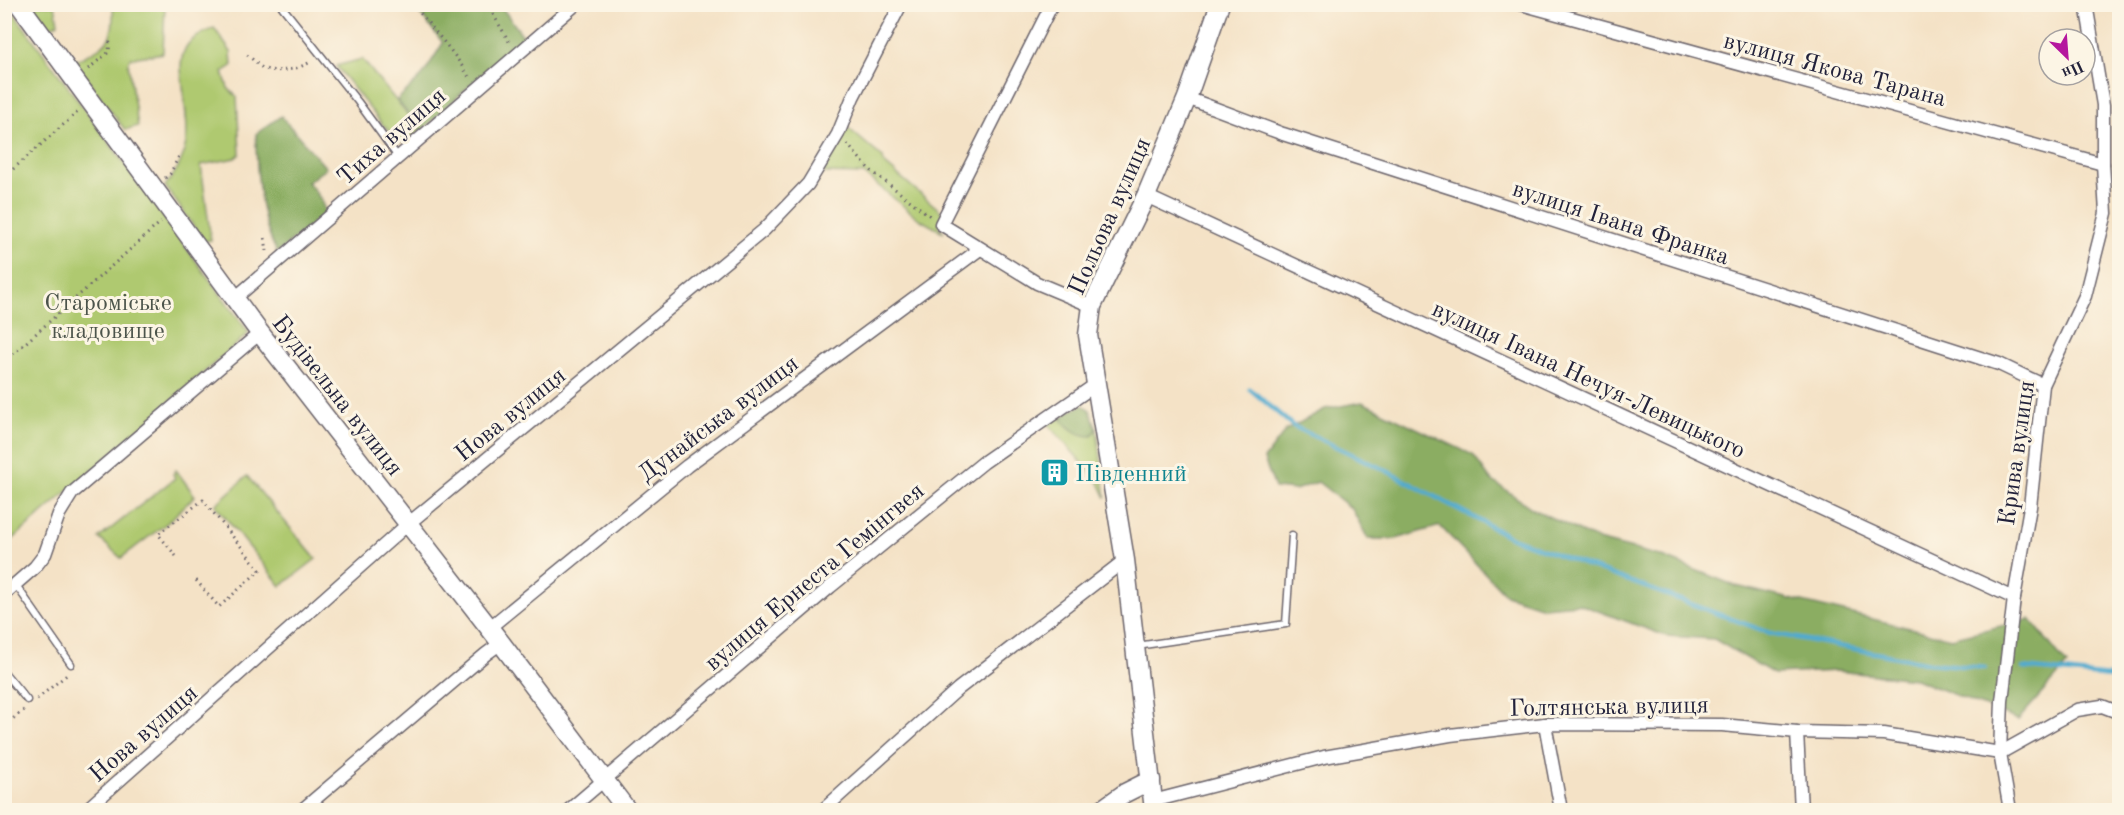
<svg xmlns="http://www.w3.org/2000/svg" width="2124" height="815" font-family="'Old Standard TT',serif">
	<rect width="100%" height="100%" fill="#fcf5e5"/>
	<filter id="ink" filterUnits="userSpaceOnUse"><feTurbulence type="fractalNoise" baseFrequency=".0167" numOctaves="2"/><feDisplacementMap in="SourceGraphic" scale="12" xChannelSelector="R" yChannelSelector="G"/><feConvolveMatrix kernelMatrix="1 2 1 2 8 2 1 2 1" color-interpolation-filters="sRGB"/></filter>
	<filter id="wash" filterUnits="userSpaceOnUse"><feTurbulence type="fractalNoise" baseFrequency=".008" numOctaves="4" result="noise"/><feDisplacementMap in="SourceGraphic" scale="24" xChannelSelector="R" yChannelSelector="G"/><feGaussianBlur stdDeviation="1.35" result="paint"/><feColorMatrix in="noise" values="0 0 0 0 0 0 0 0 0 0 0 0 0 0 0 0 0 1.4 0 .05"/><feComposite in="paint" operator="in"/></filter>
	<g filter="url(#wash)">
		<rect width="100%" height="100%" fill="#f4e2c6"/>
		<g fill="#afc96f" stroke="#687655" stroke-width="1.5">
			<polygon points="7,4 249,333 5,546 4,5"/>
			<polygon points="32,5 55,5 58,23 49,28"/>
			<path d="M 113,5 L 165,5 L 163,53 L 131,58 L 128,63 L 138,126 L 125,130 L 74,62 C 106,44 115,45 113,5 Z"/>
			<path d="M 214,28 L 231,52 L 232,66 L 223,72 L 228,88 L 237,97 L 240,154 L 235,158 L 201,165 L 211,240 L 204,241 L 165,186 C 194,153 187,126 183,86 C 181,73 179,62 185,49 C 190,38 204,33 214,28 Z"/>
			<polygon points="362,59 421,131 400,142 382,124 336,66"/>
			<polygon points="848,128 883,158 884,163 942,212 939,227 944,233 919,219 864,174 823,173"/>
			<polygon points="1063,415 1062,420 1097,429 1106,498 1098,481 1048,424"/>
			<polygon points="176,470 195,496 167,523 121,558 99,538 175,478 173,474"/>
			<polygon points="247,476 316,559 281,586 215,505"/>
		</g>
		<g fill="#8bad62" stroke="#56684e" stroke-width="1.5">
			<polygon points="413,5 500,5 523,36 421,131 397,100 423,75 443,43"/>
			<path d="M 281,116 L 326,168 L 308,182 L 320,198 L 326,213 L 277,253 C 260,219 256,172 256,134 Z"/>
			<polygon points="1362,402 1473,455 1490,479 1533,509 1598,540 1660,556 1736,586 1951,638 2030,619 2067,665 2018,720 1915,679 1837,671 1774,674 1714,639 1666,636 1579,604 1543,607 1506,595 1440,526 1396,539 1368,539 1352,509 1318,482 1295,490 1275,488 1264,459 1286,430 1325,409"/>
			<path d="M 1083,405 L 1090,410 L 1097,429 L 1092,436 C 1079,436 1070,430 1062,420 L 1067,412 Z"/>
		</g>
		<g fill="none" stroke-linecap="round" stroke-linejoin="round">
			<g stroke="#51abcf" stroke-width="4.5">
				<polyline points="1250,389 1293,426 1387,471 1512,538 1770,633 1929,663 1985,668"/>
				<polyline points="2023,668 2120,678"/>
			</g>
		</g>
	</g>
	<g filter="url(#ink)">
		<g fill="none" stroke-linecap="round" stroke-linejoin="round">
			<defs>
				<g id="lane">
					<polyline points="280,4 358,102 398,157"/>
					<polyline points="16,585 71,664"/>
					<polyline points="1137,646 1286,624 1292,535"/>
					<polyline points="4,672 27,700"/>
				</g>
				<g id="street">
					<polyline points="1052,4 941,224 1037,283 1092,306"/>
					<polyline points="1521,4 2103,164"/>
					<polyline points="1187,98 1283,134 1999,364 2043,385"/>
					<polyline points="1146,196 2014,598"/>
					<polyline points="234,299 576,4"/>
					<polyline points="4,594 35,567 45,554 59,514 72,493 260,333"/>
					<polyline points="489,628 687,466 980,249"/>
					<polyline points="1545,724 1561,810"/>
					<polyline points="1797,732 1801,810"/>
					<polyline points="1153,801 1324,757 1450,735 1545,724 1722,725 1797,732 1884,734 2000,753 2077,710 2102,706 2120,713"/>
					<polyline points="86,810 408,524 764,230 808,184 838,134 853,97 901,4"/>
					<polyline points="302,810 486,654 501,643"/>
					<polyline points="569,810 830,587 984,462 1095,385"/>
					<polyline points="823,810 958,689 1125,560"/>
					<polyline points="2010,810 2000,753 2002,701 2014,598 2030,507 2043,385 2085,296 2106,213 2103,164 2103,105 2086,4"/>
				</g>
				<g id="secondary">
					<polyline points="19,4 260,333 501,643 627,810"/>
					<polyline points="1101,810 1125,793 1151,780"/>
					<polyline points="1154,810 1125,560 1088,335 1092,306 1146,196 1187,98 1220,4"/>
				</g>
			</defs>
			<use href="#lane" stroke="#6c656c" stroke-width="9"/>
			<use href="#street" stroke="#6c656c" stroke-width="15"/>
			<use href="#secondary" stroke="#6c656c" stroke-width="21"/>
			<g stroke="#6c656c" stroke-width="3" stroke-dasharray="1.5 4.5" stroke-linecap="butt">
				<path d="M 413,4 C 432,29 455,52 470,79"/>
				<polyline points="487,4 510,43"/>
				<path d="M 247,55 C 252,58 257,65 263,68 C 277,74 300,69 312,61"/>
				<polyline points="88,69 109,52 110,39"/>
				<polyline points="847,144 869,169 930,216"/>
				<polyline points="4,177 79,111"/>
				<polyline points="165,178 170,174 180,154"/>
				<polyline points="265,238 267,251"/>
				<polyline points="4,362 161,222"/>
				<polyline points="176,556 158,534 203,500 260,570 219,607 195,579"/>
				<polyline points="37,699 69,673"/>
				<polyline points="4,726 25,709"/>
			</g>
			<use href="#lane" stroke="#fff" stroke-width="6"/>
			<use href="#street" stroke="#fff" stroke-width="12"/>
			<use href="#secondary" stroke="#fff" stroke-width="18"/>
		</g>
	</g>
	<defs>
		<symbol id="building-square" viewBox="-11 -11 22 22"><rect x="-9" y="-9" width="18" height="18" rx="4" fill="#0f9aa8" stroke="#fcf5e5"/><path d="M-4-6H4V6H1V3H-1V6H-4ZM-2.5-4.3h1.7v1.8h-1.7ZM.8-4.3h1.7v1.8H.8ZM-2.5-1h1.7V.8h-1.7ZM.8-1h1.7V.8H.8Z" fill="#fff"/></symbol>
	</defs>
	<g fill-rule="evenodd">
		<use href="#building-square" x="1038" y="456" width="33" height="33"/>
	</g>
	<g text-anchor="middle" stroke-width="6" stroke-linejoin="round" paint-order="stroke">
		<g font-size="24" fill="#22223b" stroke="#fcf5e5">
			<text transform="translate(1835 69) rotate(15)" y="8">вулиця Якова Тарана</text>
			<text transform="translate(391 136) rotate(-41)" y="8">Тиха вулиця</text>
			<text transform="translate(1109 216) rotate(-66)" y="8">Польова вулиця</text>
			<text transform="translate(1621 222) rotate(18)" y="8">вулиця Івана Франка</text>
			<text transform="translate(1589 379) rotate(25)" y="8">вулиця Івана Нечуя-Левицького</text>
			<text transform="translate(338 395) rotate(52)" y="8">Будівельна вулиця</text>
			<text transform="translate(510 414) rotate(-39)" y="8">Нова вулиця</text>
			<text transform="translate(718 418) rotate(-37)" y="8">Дунайська вулиця</text>
			<text transform="translate(2016 453) rotate(-82)" y="8">Крива вулиця</text>
			<text transform="translate(814 576) rotate(-40)" y="8">вулиця Ернеста Гемінгвея</text>
			<text transform="translate(1609 706) rotate(-1)" y="8">Голтянська вулиця</text>
			<text transform="translate(143 733) rotate(-41)" y="8">Нова вулиця</text>
		</g>
		<g font-size="24" fill="#4c544b" stroke="#fcf5e5">
			<text x="108" y="310">Староміське<tspan x="108" dy="28">кладовище</tspan></text>
		</g>
		<g font-size="24" fill="#0d838f" stroke="#fcf5e5" text-anchor="start">
			<text x="1075" y="481">Південний</text>
		</g>
	</g>
	<rect width="2124" height="815" fill="none" stroke="#fcf5e5" stroke-width="24"/>
	<g transform="translate(2067 57) rotate(155)"><circle r="28" fill="#fcf5e5" stroke="#a5a1a1" stroke-width="1.5"/>
	<path d="M0-4.5L10 22L0 15L-10 22Z" fill="#b5179e"/>
	<text y="-9" font-size="16" font-weight="bold" text-anchor="middle" fill="#22223b">Пн</text>
	</g>
</svg>
